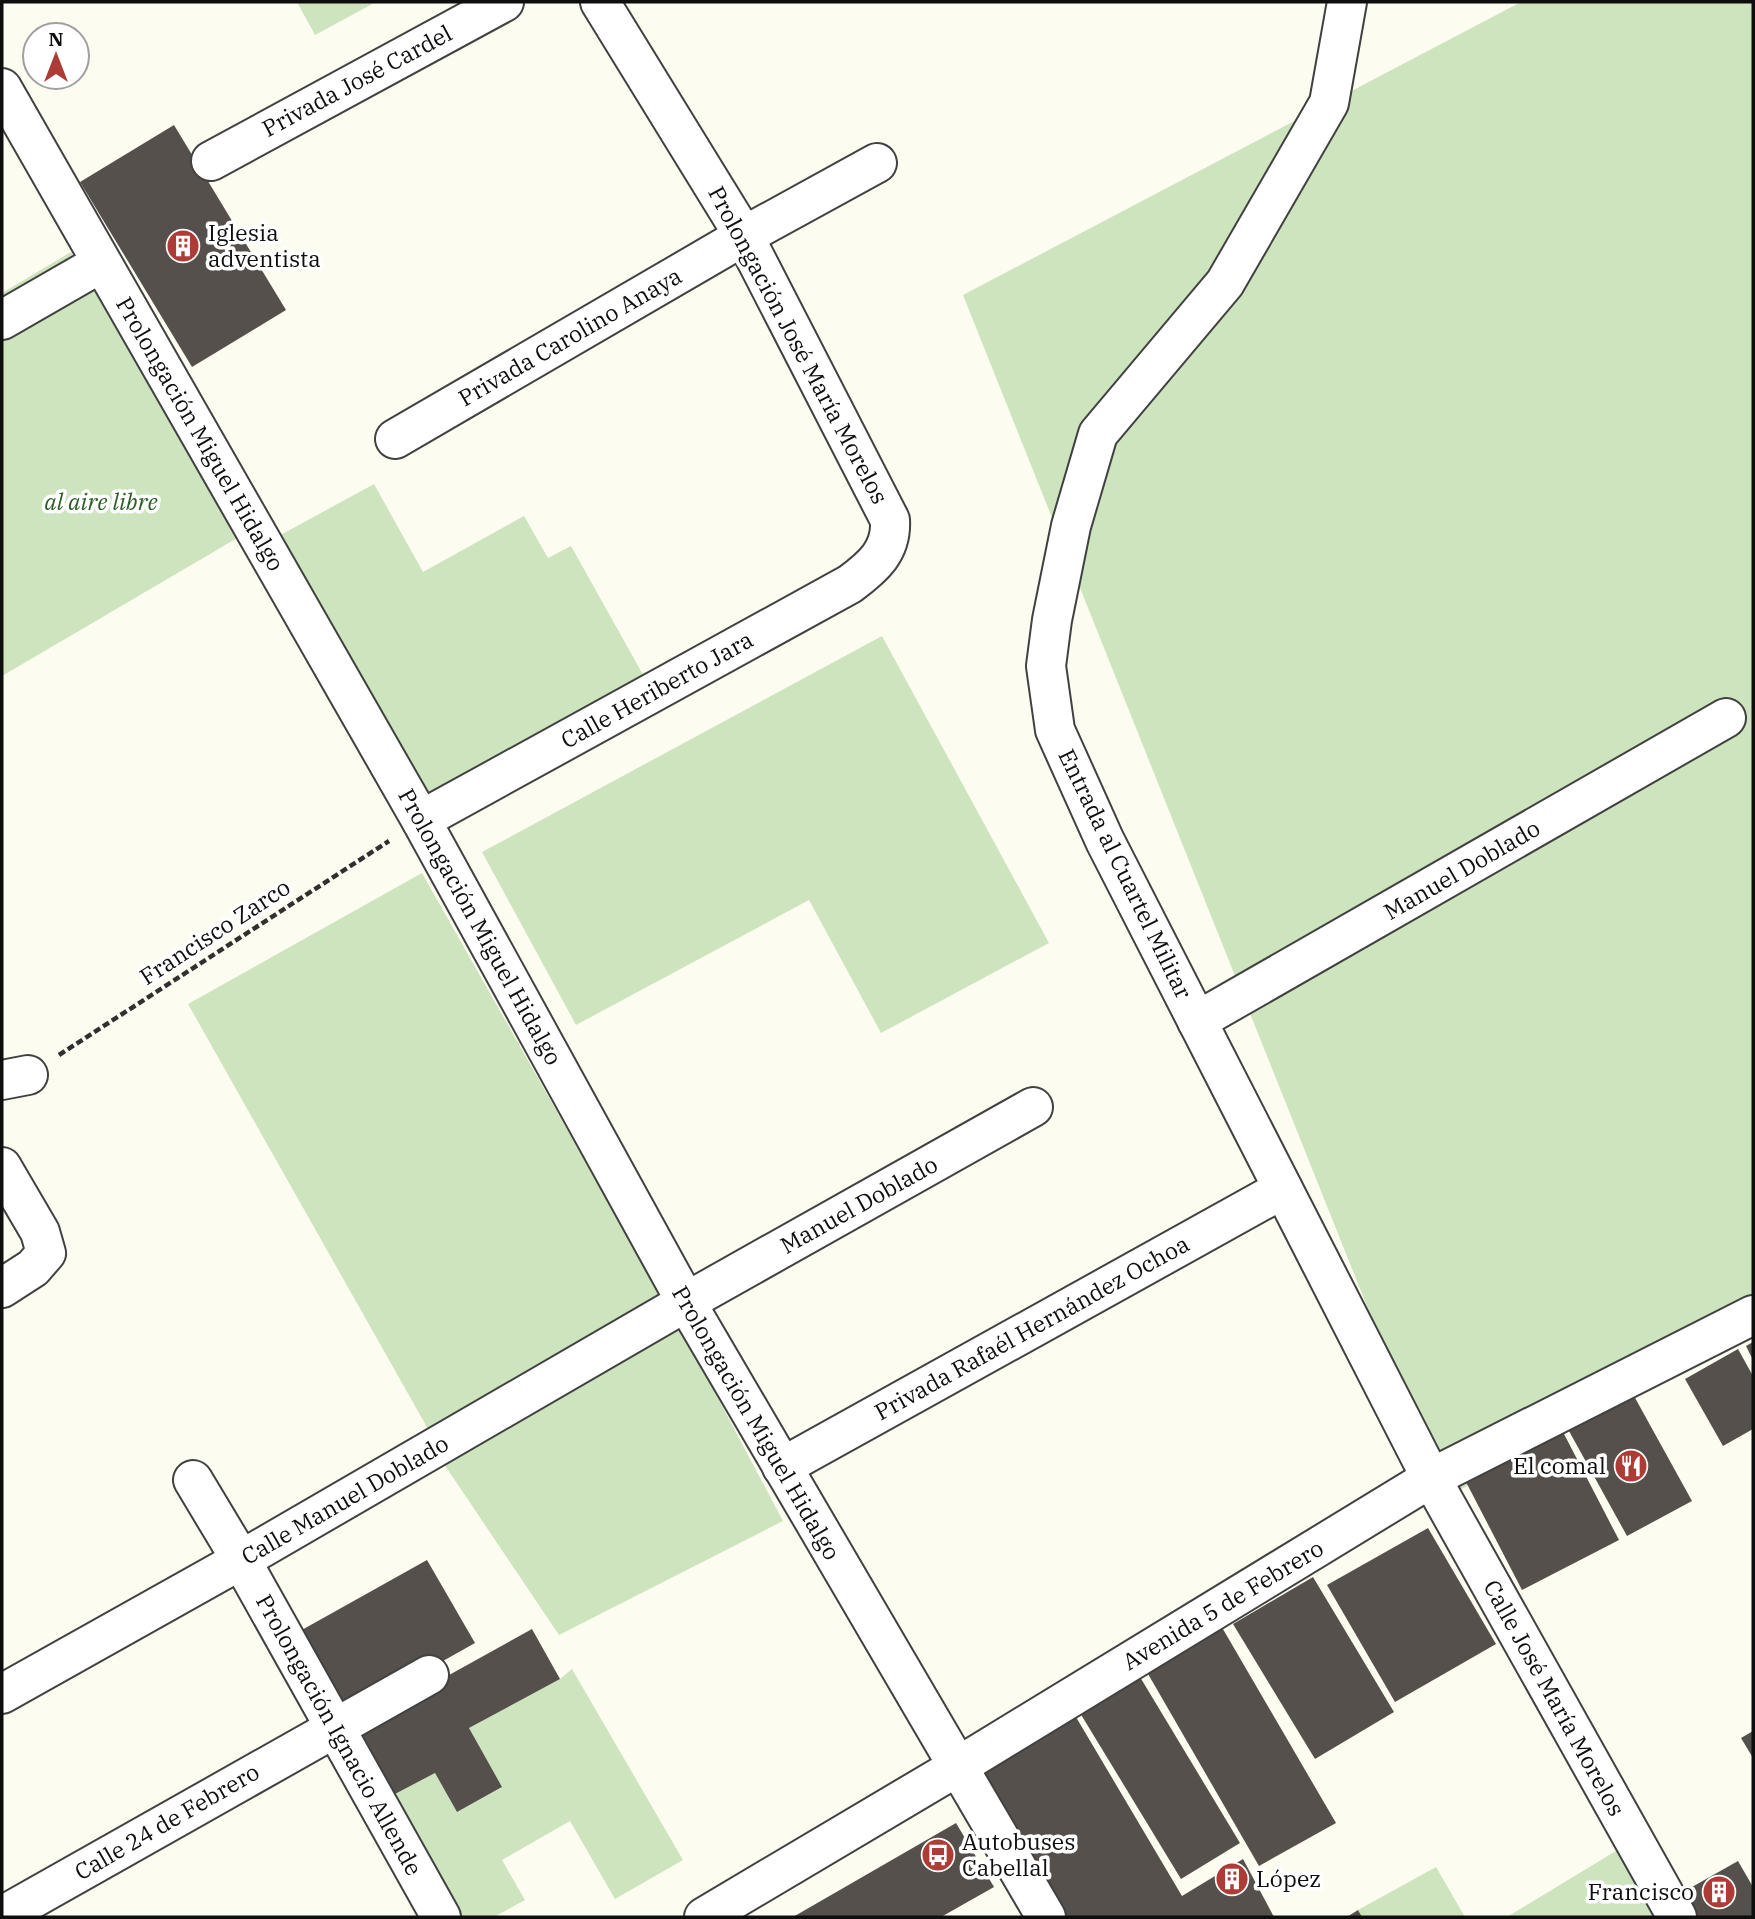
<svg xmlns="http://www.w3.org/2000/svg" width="1755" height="1919" font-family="'IBM Plex Serif',serif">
	<rect width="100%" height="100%" fill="#fdfcf1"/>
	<g fill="#cee4be">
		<polygon points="297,2 376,2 315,35"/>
		<polygon points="1521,2 1753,2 1753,1327 1444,1499 963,295"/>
		<polygon points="71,252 239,537 2,676 2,293"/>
		<polygon points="374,484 423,572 524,516 548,558 571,546 651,689 424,805 275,538"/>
		<polygon points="882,636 1049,943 881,1033 809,900 576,1025 482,852"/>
		<polygon points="422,873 663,1299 428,1429 188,1004"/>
		<polygon points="676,1319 783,1521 559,1635 444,1464"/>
		<polygon points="572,1669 683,1860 615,1899 570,1821 502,1860 525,1900 494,1917 463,1917 395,1794 435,1773 457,1812 501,1788 469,1728 560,1679"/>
		<polygon points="1624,1846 1664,1917 1507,1917"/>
		<polygon points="1436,1867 1465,1917 1362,1917 1358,1910"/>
	</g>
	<g fill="#55504c">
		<polygon points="174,125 286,310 192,367 80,182"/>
		<polygon points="1753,1342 1753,1360 1746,1346"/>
		<polygon points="1738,1349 1753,1376 1753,1429 1723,1446 1685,1379"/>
		<polygon points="1634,1396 1692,1501 1627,1536 1569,1431"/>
		<polygon points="1563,1432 1619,1540 1522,1590 1466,1482"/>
		<polygon points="1428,1528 1496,1644 1395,1702 1327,1585"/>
		<polygon points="427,1560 475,1643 347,1715 300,1631"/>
		<polygon points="1313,1577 1394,1712 1315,1759 1233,1624"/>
		<polygon points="1220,1624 1336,1823 1259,1866 1144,1667"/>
		<polygon points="532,1629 560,1679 469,1728 502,1787 457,1812 435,1773 395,1794 357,1726"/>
		<polygon points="1137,1672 1240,1843 1181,1879 1077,1708"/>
		<polygon points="1073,1712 1182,1896 1243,1859 1274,1917 1057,1917 970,1772"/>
		<polygon points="1753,1731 1753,1758 1741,1738"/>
		<polygon points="956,1823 994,1887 941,1917 793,1917"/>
		<polygon points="1738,1861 1753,1887 1753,1917 1688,1917 1676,1896"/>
		<polygon points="1358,1910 1362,1917 1347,1917"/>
	</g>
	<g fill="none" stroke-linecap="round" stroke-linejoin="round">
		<defs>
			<g id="minor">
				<polyline points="1347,2 1329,103 1225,283 1098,434 1071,526 1052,620 1046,666 1055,730 1105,841 1431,1478 1677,1917"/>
				<polyline points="2,88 421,820 686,1302 1046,1917"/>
				<polyline points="211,161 504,2"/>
				<polyline points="2,320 101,263"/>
				<polyline points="395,439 744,236 877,163"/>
				<path d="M 421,820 L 850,584 C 873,567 892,551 890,520 L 744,236 L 600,2"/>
				<polyline points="1197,1021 1726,718"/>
				<polyline points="2,1080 28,1075"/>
				<polyline points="2,1167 40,1232 46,1253 33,1268 2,1288"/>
				<polyline points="782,1467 1283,1189"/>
				<polyline points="193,1480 241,1560 441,1917"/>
				<polyline points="2,1694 241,1560 686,1302 1033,1107"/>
				<polyline points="2,1916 429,1675"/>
				<polyline points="704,1917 957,1767 1431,1478 1753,1315"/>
			</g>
		</defs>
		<use href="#minor" stroke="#414141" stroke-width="42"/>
		<polyline stroke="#303030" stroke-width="4.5" stroke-dasharray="7 3.5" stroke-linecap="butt" points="59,1055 389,841"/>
		<use href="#minor" stroke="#fff" stroke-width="38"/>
	</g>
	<defs>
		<symbol id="building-disc" viewBox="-11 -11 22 22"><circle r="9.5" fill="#ae3c36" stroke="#fff"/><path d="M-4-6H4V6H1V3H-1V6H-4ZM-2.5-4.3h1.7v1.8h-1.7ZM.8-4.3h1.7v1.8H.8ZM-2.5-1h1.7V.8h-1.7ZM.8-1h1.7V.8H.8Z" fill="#fff"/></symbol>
		<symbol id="restaurant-disc" viewBox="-11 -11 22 22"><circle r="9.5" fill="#ae3c36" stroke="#fff"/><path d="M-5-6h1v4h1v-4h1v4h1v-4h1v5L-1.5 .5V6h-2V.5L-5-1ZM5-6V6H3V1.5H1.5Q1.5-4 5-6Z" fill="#fff"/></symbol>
		<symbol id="bus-disc" viewBox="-11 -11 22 22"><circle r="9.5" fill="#ae3c36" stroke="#fff"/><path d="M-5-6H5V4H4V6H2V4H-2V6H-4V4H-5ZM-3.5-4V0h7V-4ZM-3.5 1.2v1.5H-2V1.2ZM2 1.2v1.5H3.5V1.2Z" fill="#fff"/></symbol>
	</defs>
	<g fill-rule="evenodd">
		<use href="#building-disc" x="164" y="227" width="38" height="38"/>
		<use href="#restaurant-disc" x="1612" y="1447" width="38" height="38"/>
		<use href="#bus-disc" x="919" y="1836" width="38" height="38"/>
		<use href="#building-disc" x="1213" y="1860" width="38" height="38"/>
		<use href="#building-disc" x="1700" y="1873" width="38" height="38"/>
	</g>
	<g text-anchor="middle" stroke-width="7" stroke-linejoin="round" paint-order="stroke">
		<g font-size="23" fill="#0e0e0e" stroke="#fff">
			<text transform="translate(357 81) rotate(-28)" y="8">Privada José Cardel</text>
			<text transform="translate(570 337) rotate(-30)" y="8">Privada Carolino Anaya</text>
			<text transform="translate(798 345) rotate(62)" y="8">Prolongación José María Morelos</text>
			<text transform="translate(200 434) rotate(60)" y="8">Prolongación Miguel Hidalgo</text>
			<text transform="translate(657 690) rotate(-29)" y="8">Calle Heriberto Jara</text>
			<text transform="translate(1462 870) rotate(-30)" y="8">Manuel Doblado</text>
			<text transform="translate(1125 874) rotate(64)" y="8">Entrada al Cuartel Militar</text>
			<text transform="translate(480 927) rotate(61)" y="8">Prolongación Miguel Hidalgo</text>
			<text transform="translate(215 932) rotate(-33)" y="8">Francisco Zarco</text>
			<text transform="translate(859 1205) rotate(-29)" y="8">Manuel Doblado</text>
			<text transform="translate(1032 1328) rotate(-29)" y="8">Privada Rafaél Hernández Ochoa</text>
			<text transform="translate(756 1423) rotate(60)" y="8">Prolongación Miguel Hidalgo</text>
			<text transform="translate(345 1500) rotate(-30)" y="8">Calle Manuel Doblado</text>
			<text transform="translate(1223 1605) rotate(-31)" y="8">Avenida 5 de Febrero</text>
			<text transform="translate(1554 1698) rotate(61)" y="8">Calle José María Morelos</text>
			<text transform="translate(339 1735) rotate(61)" y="8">Prolongación Ignacio Allende</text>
			<text transform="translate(167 1822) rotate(-30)" y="8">Calle 24 de Febrero</text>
		</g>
		<g font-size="23" fill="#0e0e0e" stroke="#fff" text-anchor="start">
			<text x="208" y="241">Iglesia<tspan x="208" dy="26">adventista</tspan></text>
			<text x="1606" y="1474" text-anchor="end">El comal</text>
			<text x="962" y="1850">Autobuses<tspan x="962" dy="26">Cabellal</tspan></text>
			<text x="1256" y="1887">López</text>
			<text x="1694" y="1900" text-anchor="end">Francisco</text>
		</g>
		<g font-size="23" font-style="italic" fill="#2c5e26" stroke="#fff">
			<text x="101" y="510">al aire libre</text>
		</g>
	</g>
	<rect width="1755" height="1919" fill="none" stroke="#0e0e0e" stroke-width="7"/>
	<g transform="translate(56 56)"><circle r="33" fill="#ffffff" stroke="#9f9f9f" stroke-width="2"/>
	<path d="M0-5L12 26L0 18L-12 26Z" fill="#ae3c36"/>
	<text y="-10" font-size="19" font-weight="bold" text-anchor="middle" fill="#0e0e0e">N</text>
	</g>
</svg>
